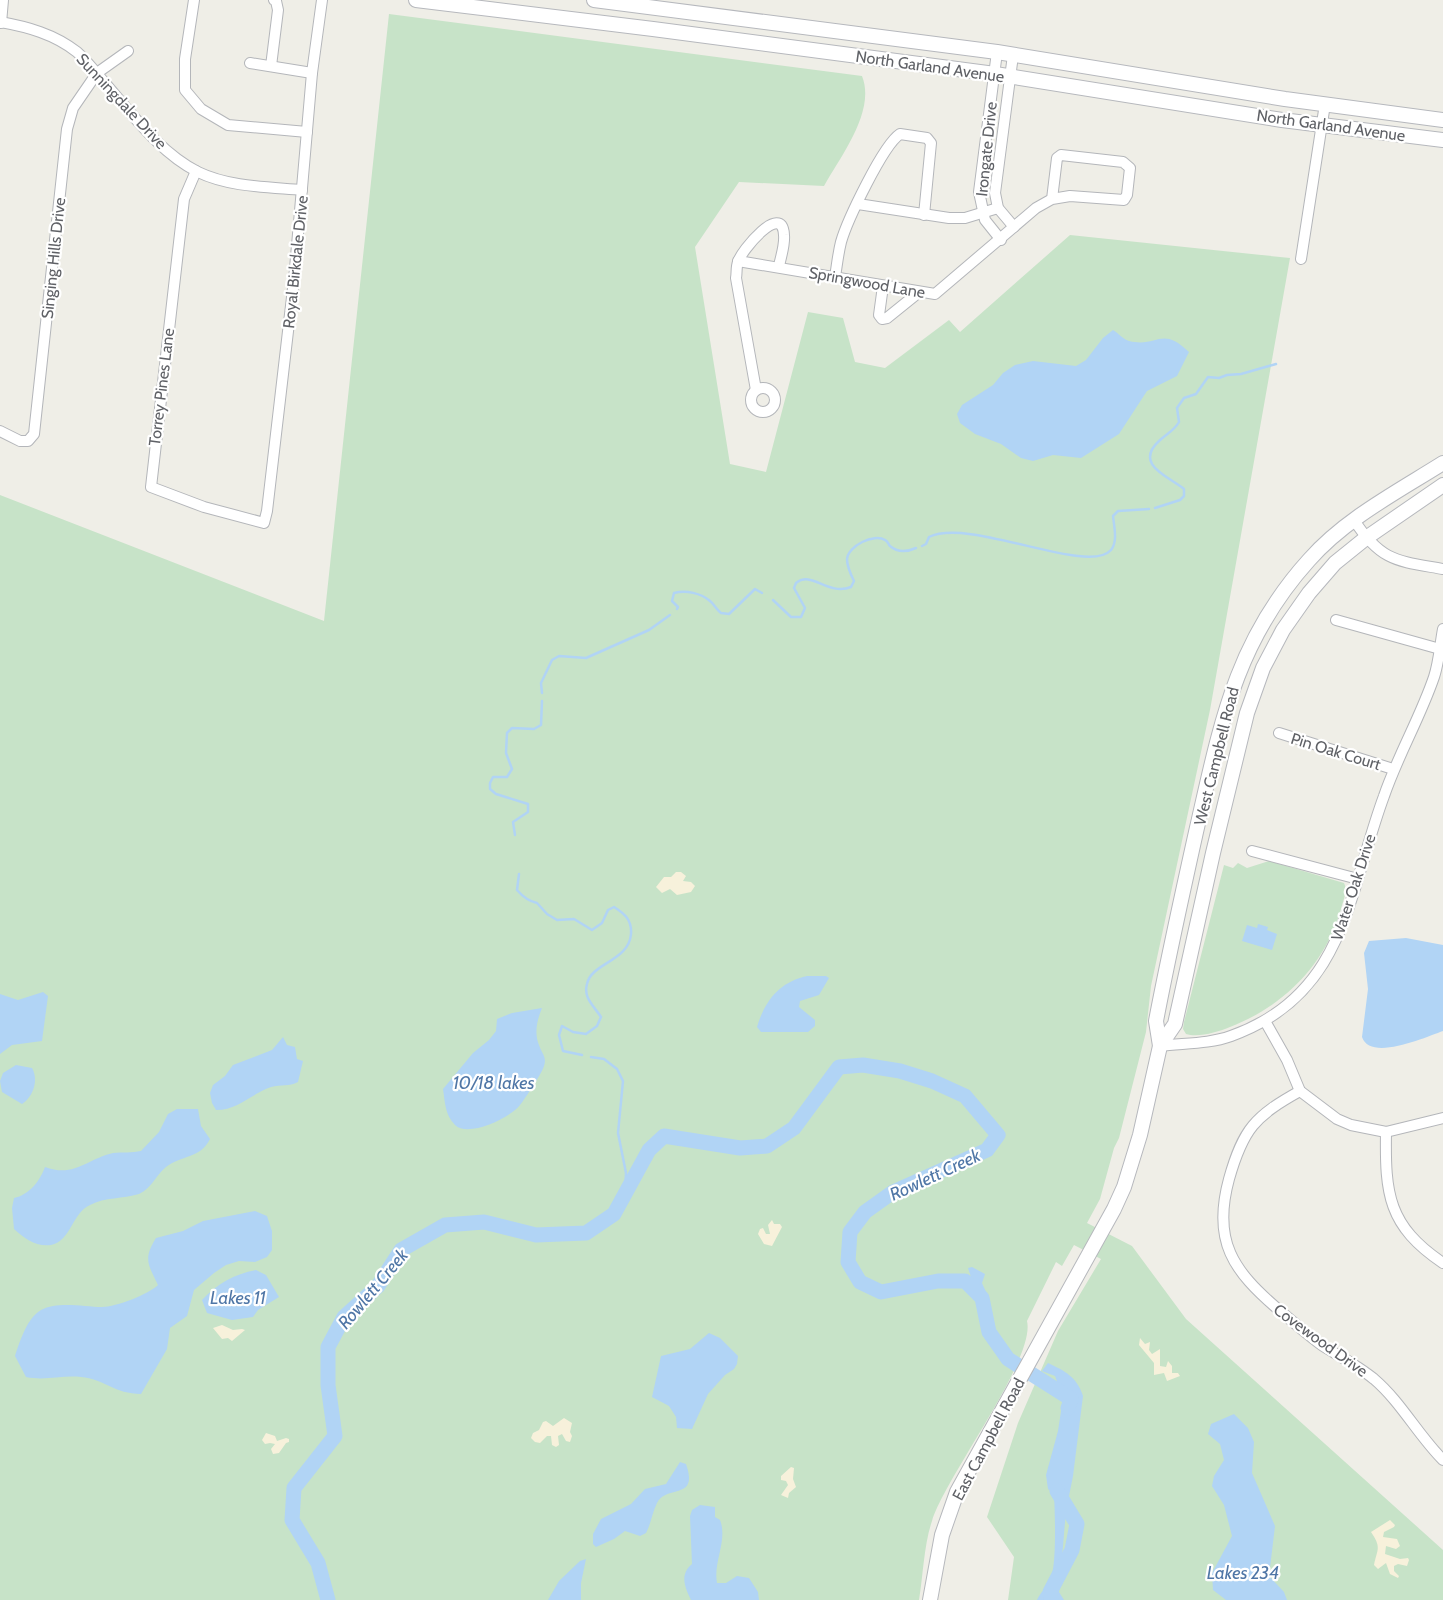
<svg xmlns="http://www.w3.org/2000/svg" width="1443" height="1600" font-family="Cabin,sans-serif">
	<rect width="100%" height="100%" fill="#efeee7"/>
	<g fill="#c7e3c8">
		<path d="M 389,14 L 862,76 C 876,111 841,156 824,186 L 739,182 L 695,247 L 730,464 L 766,472 L 808,312 L 843,318 L 855,362 L 885,368 L 949,320 L 960,332 L 1070,235 L 1290,258 L 1210,710 L 1151,986 L 1146,1032 L 1119,1138 L 1114,1148 L 1100,1199 L 1087,1223 L 1132,1246 L 1186,1319 L 1443,1550 L 1443,1600 L 1008,1600 L 1014,1557 L 987,1517 L 1018,1423 L 1058,1331 L 1101,1259 L 1074,1245 L 1062,1266 L 1056,1262 L 1027,1321 C 1036,1359 946,1476 932,1521 C 924,1544 923,1576 919,1600 L 0,1600 L 0,495 L 324,621 Z"/>
		<path d="M 1269,861 L 1344,883 C 1348,891 1343,901 1341,909 C 1325,965 1284,1006 1230,1027 C 1218,1032 1198,1038 1186,1034 L 1183,1029 L 1184,1022 L 1224,865 L 1233,868 L 1238,863 L 1247,868 Z"/>
	</g>
	<g fill="#f7f1db">
		<polygon points="676,872 681,872 686,876 683,881 691,882 695,886 691,892 677,895 670,889 662,893 656,887 664,877 671,877"/>
		<polygon points="772,1220 774,1224 780,1224 782,1227 772,1246 764,1244 758,1234 760,1229 763,1228 766,1234 770,1234 768,1225"/>
		<polygon points="222,1325 233,1330 242,1329 245,1330 232,1341 228,1338 222,1339 213,1328"/>
		<polygon points="1140,1338 1145,1344 1150,1342 1149,1350 1152,1354 1160,1349 1160,1366 1166,1367 1168,1361 1172,1366 1172,1373 1178,1373 1180,1376 1167,1381 1164,1373 1154,1375 1154,1363 1139,1345"/>
		<polygon points="564,1418 572,1423 570,1432 572,1436 570,1442 566,1441 562,1434 558,1436 559,1445 556,1447 552,1445 551,1436 547,1436 540,1443 535,1442 531,1438 533,1433 539,1430 543,1422 546,1421 553,1426"/>
		<polygon points="266,1433 275,1436 277,1441 286,1438 289,1439 289,1442 286,1443 279,1453 273,1454 271,1449 275,1444 270,1443 265,1444 262,1440"/>
		<polygon points="791,1467 794,1468 793,1479 796,1487 789,1493 788,1498 781,1495 788,1485 786,1481 781,1480 781,1476"/>
		<path d="M 1390,1520 L 1395,1525 L 1394,1527 L 1384,1532 L 1383,1537 L 1397,1539 L 1400,1546 L 1396,1549 L 1386,1546 L 1385,1554 L 1400,1559 L 1408,1558 L 1409,1560 L 1407,1566 L 1398,1564 L 1394,1566 L 1394,1571 L 1399,1576 L 1398,1578 L 1390,1574 L 1386,1563 L 1378,1569 L 1374,1565 C 1377,1549 1382,1548 1371,1532 Z"/>
	</g>
	<g fill="#b1d4f5">
		<path d="M 1113,330 C 1118,333 1124,340 1129,341 C 1158,348 1161,325 1189,352 L 1177,376 L 1147,391 L 1119,434 L 1081,458 L 1053,455 L 1033,461 L 1021,458 L 1001,444 L 975,434 L 960,423 L 957,414 L 962,405 L 993,385 L 1003,373 L 1015,365 L 1033,361 L 1076,366 L 1086,360 L 1103,338 Z"/>
		<polygon points="1258,924 1268,927 1267,930 1277,934 1272,950 1242,941 1247,925 1257,928"/>
		<path d="M 1406,938 L 1443,945 L 1443,1031 C 1426,1037 1370,1062 1362,1037 L 1368,989 L 1364,953 L 1369,941 Z"/>
		<path d="M 807,976 L 826,976 L 829,978 L 819,995 L 800,1001 L 799,1007 L 815,1020 L 815,1026 L 808,1032 L 761,1032 L 757,1027 C 765,1000 780,982 807,976 Z"/>
		<polygon points="43,992 48,996 42,1041 12,1045 0,1054 0,994 18,1000"/>
		<path d="M 542,1008 C 537,1020 534,1033 539,1045 C 542,1054 547,1057 544,1066 C 542,1073 525,1099 520,1105 C 510,1118 468,1138 455,1125 C 445,1115 445,1102 443,1089 L 473,1053 L 489,1040 L 496,1031 L 497,1019 L 512,1013 Z"/>
		<path d="M 283,1037 L 287,1045 L 295,1047 L 297,1059 L 303,1061 L 298,1082 C 289,1087 281,1084 271,1087 C 251,1094 238,1110 216,1110 L 212,1103 L 210,1093 L 213,1085 L 225,1076 L 233,1065 L 272,1050 Z"/>
		<path d="M 16,1065 L 32,1068 C 39,1080 33,1097 22,1104 L 2,1092 L 0,1081 L 3,1073 Z"/>
		<path d="M 177,1109 L 198,1109 L 201,1126 L 210,1139 C 200,1159 181,1155 166,1167 C 155,1176 152,1188 139,1194 C 123,1199 105,1197 90,1205 C 72,1213 71,1241 51,1245 C 36,1247 25,1239 14,1229 L 12,1208 L 14,1198 C 29,1195 40,1181 45,1167 C 74,1178 87,1159 113,1153 C 122,1152 132,1153 141,1151 L 159,1132 L 168,1114 Z"/>
		<path d="M 255,1211 L 267,1216 L 272,1231 L 272,1250 L 267,1257 L 255,1262 L 239,1261 L 226,1265 L 214,1273 L 194,1290 L 187,1316 L 170,1328 L 167,1349 L 141,1394 C 115,1394 104,1379 81,1377 C 62,1375 45,1381 26,1377 L 15,1356 C 20,1341 27,1318 41,1310 C 58,1301 84,1307 102,1307 C 116,1307 149,1294 158,1285 C 148,1264 143,1259 156,1238 L 183,1231 L 203,1221 Z"/>
		<polygon points="972,1267 985,1274 982,1283 990,1301 982,1305 972,1290 973,1283 968,1268"/>
		<path d="M 256,1270 L 266,1275 L 279,1297 L 258,1310 L 253,1317 L 232,1320 L 207,1313 L 202,1300 C 217,1284 234,1274 256,1270 Z"/>
		<polygon points="709,1333 720,1338 738,1356 737,1364 734,1369 725,1375 708,1394 692,1429 677,1428 676,1417 669,1406 652,1397 661,1356 690,1349"/>
		<path d="M 1048,1363 C 1065,1371 1077,1377 1083,1396 L 1073,1476 L 1066,1511 L 1059,1592 L 1064,1600 L 1037,1600 C 1040,1592 1047,1588 1050,1581 C 1057,1566 1055,1512 1054,1494 L 1048,1489 L 1046,1475 L 1058,1431 L 1063,1398 L 1055,1376 L 1042,1371 Z"/>
		<polygon points="1234,1414 1248,1428 1254,1442 1252,1473 1275,1526 1269,1576 1284,1592 1287,1600 1226,1600 1213,1590 1212,1573 1232,1536 1224,1505 1212,1486 1214,1476 1224,1460 1220,1444 1208,1434 1211,1424"/>
		<path d="M 680,1462 L 686,1464 C 699,1501 667,1484 657,1503 C 652,1513 651,1524 646,1533 L 640,1536 L 625,1531 L 614,1539 L 596,1547 L 593,1544 L 593,1534 L 601,1519 L 631,1504 L 645,1489 L 666,1484 Z"/>
		<path d="M 700,1505 L 715,1507 L 715,1517 L 720,1520 C 728,1540 713,1562 717,1583 L 726,1583 L 737,1576 L 749,1578 L 758,1592 L 759,1600 L 691,1600 C 684,1586 680,1574 692,1564 L 690,1516 L 692,1510 Z"/>
		<polygon points="586,1559 581,1583 581,1600 548,1600 559,1581 580,1561"/>
	</g>
	<g fill="none" stroke-linecap="round" stroke-linejoin="round">
		<g stroke="#b1d4f5" stroke-width="2.5">
			<path d="M 1155,508 L 1180,500 L 1184,496 L 1184,489 C 1170,477 1133,465 1159,441 C 1166,434 1174,431 1179,422 L 1177,408 L 1184,398 L 1196,394 L 1208,377 L 1219,378 L 1227,375 L 1241,374 L 1276,364"/>
			<path d="M 922,546 L 926,544 L 929,537 C 970,517 1088,576 1111,550 C 1118,542 1114,526 1113,516 L 1118,511 L 1149,509"/>
			<path d="M 773,600 L 791,617 L 801,617 L 805,608 L 794,588 L 796,583 C 812,570 827,596 851,587 L 854,581 C 851,575 847,566 847,559 C 848,546 874,533 885,540 C 888,541 888,544 890,546 C 898,553 907,552 916,548"/>
			<path d="M 677,609 L 678,607 L 672,601 L 674,593 C 686,590 701,593 710,601 C 714,604 716,609 721,613 L 729,614 L 755,589 L 762,593"/>
			<polyline points="542,693 541,683 552,660 559,656 586,658 649,630 670,615"/>
			<polyline points="515,835 513,822 528,812 528,804 496,794 490,789 490,783 493,777 507,777 512,769 506,753 507,733 512,728 534,729 541,725 542,701"/>
			<path d="M 519,874 L 517,890 C 523,897 528,901 537,903 L 547,914 L 557,920 L 574,919 L 592,930 L 602,923 L 608,910 L 614,907 C 625,914 632,920 631,934 C 629,961 591,963 587,984 C 583,998 594,1006 601,1017 L 597,1026 L 586,1034 L 573,1032 L 562,1026 L 559,1035 L 563,1051 L 582,1055"/>
			<polyline points="591,1057 604,1059 617,1069 623,1081 618,1133 626,1173 625,1193"/>
		</g>
		<g stroke="#b1d4f5" stroke-width="15">
			<polyline points="328,1600 318,1563 292,1520 294,1488 335,1436 328,1385 328,1347 344,1317 378,1286 401,1250 445,1225 484,1222 536,1235 586,1233 614,1214 649,1150 664,1136 740,1148 767,1146 794,1128 839,1067 863,1065 900,1071 932,1081 965,1096 998,1135 987,1150 893,1192 865,1212 850,1232 848,1262 860,1282 881,1292 938,1281 965,1281 982,1298 989,1332 1008,1359 1071,1399 1068,1408"/>
			<polyline points="1051,1600 1050,1592 1072,1550 1077,1524 1057,1491"/>
		</g>
		<defs>
			<g id="street">
				<polyline points="194,0 185,59 185,90 201,109 228,125 307,132"/>
				<path d="M 0,22 C 28,27 54,34 77,52 C 87,61 96,73 105,83 C 132,114 160,153 198,172 C 229,187 267,187 302,190"/>
				<polyline points="1,23 3,0"/>
				<polyline points="997,52 979,192 985,220 1001,240"/>
				<polyline points="1013,55 995,193 998,208 1014,227"/>
				<polyline points="250,63 312,73"/>
				<polyline points="271,66 278,10 276,1 274,0"/>
				<polyline points="196,171 184,199 151,487 204,507 264,523 267,511 294,280 312,73 322,0"/>
				<polyline points="858,204 949,218 965,218 998,208"/>
				<polyline points="1301,259 1325,104"/>
				<polyline points="738,261 935,294 1036,208 1052,199 1070,196 1124,200 1127,195 1130,168 1123,162 1061,155 1057,158 1052,199"/>
				<path d="M 835,277 C 837,265 838,254 841,242 C 847,221 883,145 900,134 L 927,138 L 931,143 L 924,215"/>
				<polyline points="883,286 879,315 882,319 887,318 918,293"/>
				<circle cx="763" cy="400" r="12"/>
				<path d="M 756,390 L 736,278 C 737,273 736,267 738,262 C 741,251 782,201 784,235 C 785,245 781,256 779,266"/>
				<polyline points="0,431 20,441 28,441 34,434 67,129 73,108 97,73 128,51"/>
				<path d="M 1354,520 C 1381,562 1398,561 1443,569"/>
				<polyline points="1336,620 1440,649"/>
				<polyline points="1279,733 1393,769"/>
				<polyline points="1252,851 1358,879"/>
				<polyline points="1265,1021 1287,1060 1300,1091 1337,1119 1351,1125 1386,1132 1443,1118"/>
				<path d="M 1160,1046 C 1184,1043 1209,1044 1231,1036 C 1346,995 1348,893 1384,796 C 1398,755 1420,718 1434,677 C 1439,662 1440,645 1443,629"/>
				<path d="M 1300,1091 C 1255,1116 1243,1129 1229,1179 C 1212,1241 1233,1271 1279,1310 C 1293,1322 1308,1335 1323,1346 C 1341,1357 1358,1366 1374,1379 C 1401,1402 1418,1435 1443,1460"/>
				<path d="M 1386,1132 C 1385,1194 1388,1226 1443,1263"/>
			</g>
			<g id="secondary">
				<polyline points="416,0 653,29 995,74 1282,120 1443,140"/>
				<polyline points="594,0 997,52 1285,99 1443,120"/>
				<path d="M 1160,1046 L 1156,1021 C 1168,958 1182,895 1196,832 C 1220,728 1234,643 1309,560 C 1345,519 1397,492 1443,463"/>
				<polyline points="930,1600 942,1535 957,1492 1114,1209 1124,1187 1140,1135 1160,1046 1175,1024 1213,853 1247,713 1263,668 1283,630 1309,593 1335,563 1366,538 1443,485"/>
			</g>
		</defs>
		<use href="#street" stroke="#b4b6ba" stroke-width="12"/>
		<use href="#secondary" stroke="#b6b8bd" stroke-width="16"/>
		<use href="#street" stroke="#fff" stroke-width="10"/>
		<use href="#secondary" stroke="#fff" stroke-width="14"/>
	</g>
	<g text-anchor="middle" stroke-width="4.5" stroke-linejoin="round" paint-order="stroke">
		<g font-size="16" fill="#5f6166" stroke="#fff">
			<text transform="translate(930 66) rotate(8)" y="6">North Garland Avenue</text>
			<text transform="translate(122 101) rotate(47)" y="6">Sunningdale Drive</text>
			<text transform="translate(1331 125) rotate(8)" y="6">North Garland Avenue</text>
			<text transform="translate(986 149) rotate(-84)" y="6">Irongate Drive</text>
			<text transform="translate(53 258) rotate(-84)" y="6">Singing Hills Drive</text>
			<text transform="translate(295 262) rotate(-84)" y="6">Royal Birkdale Drive</text>
			<text transform="translate(867 282) rotate(10)" y="6">Springwood Lane</text>
			<text transform="translate(161 387) rotate(-83)" y="6">Torrey Pines Lane</text>
			<text transform="translate(1336 751) rotate(17)" y="6">Pin Oak Court</text>
			<text transform="translate(1216 756) rotate(-76)" y="6">West Campbell Road</text>
			<text transform="translate(1353 887) rotate(-72)" y="6">Water Oak Drive</text>
			<text transform="translate(1321 1340) rotate(36)" y="6">Covewood Drive</text>
			<text transform="translate(988 1439) rotate(-62)" y="6">East Campbell Road</text>
		</g>
		<g font-size="18" font-style="italic" fill="#4f76a6" stroke="#fff">
			<text x="494" y="1089">10/18 lakes</text>
			<text transform="translate(935 1175) rotate(-25)" y="6">Rowlett Creek</text>
			<text transform="translate(373 1289) rotate(-50)" y="6">Rowlett Creek</text>
			<text x="238" y="1304">Lakes 11</text>
			<text x="1243" y="1579">Lakes 234</text>
		</g>
	</g>
</svg>
